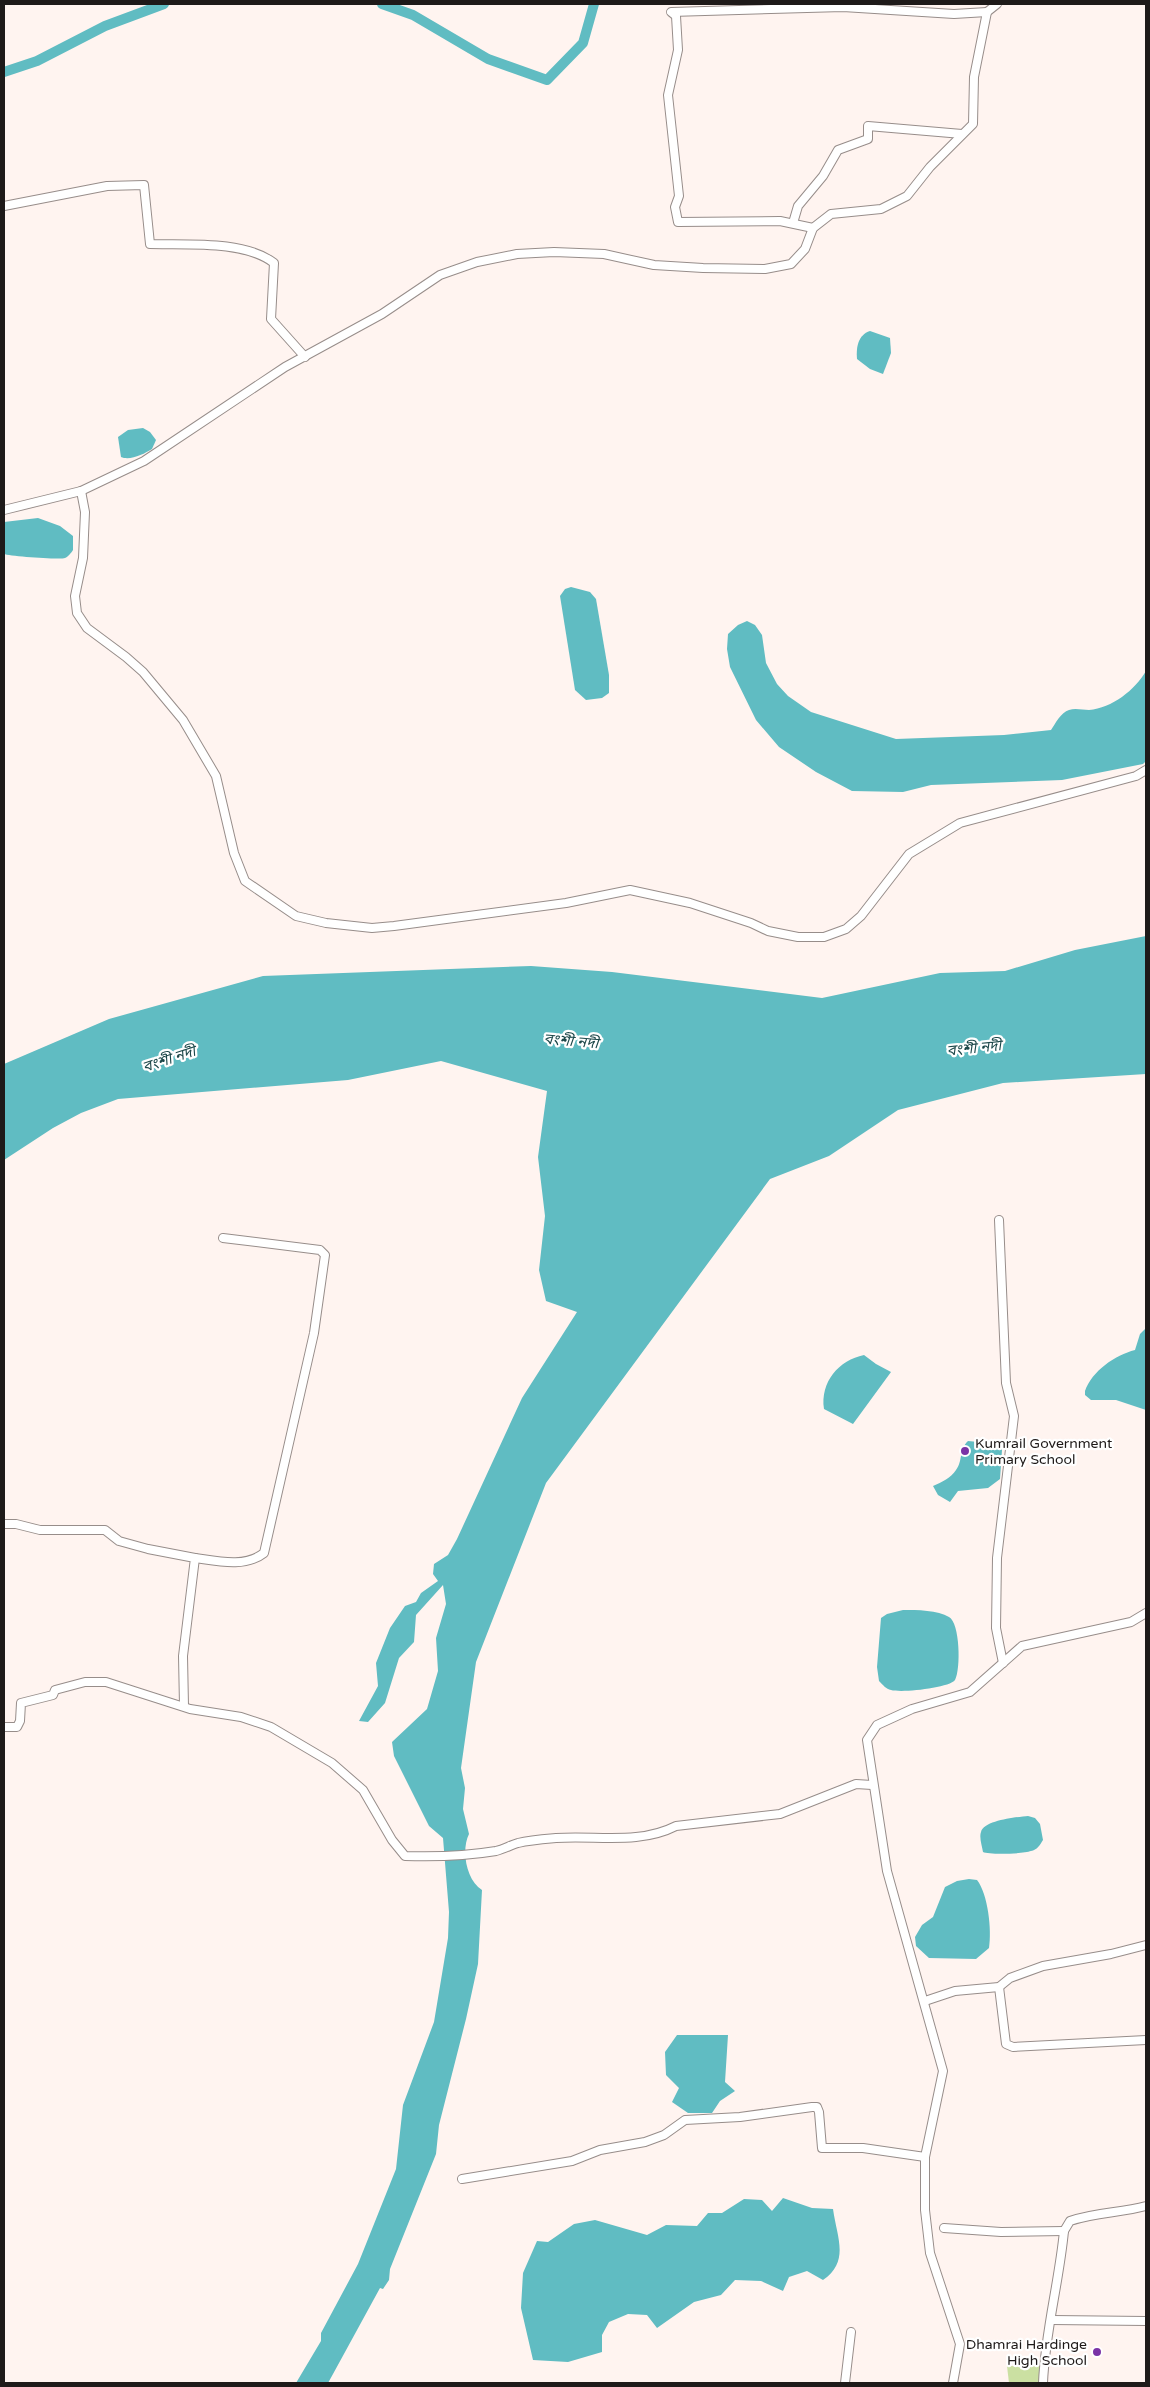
<svg xmlns="http://www.w3.org/2000/svg" width="1150" height="2387" font-family="'Varela Round','Noto Sans Bengali',sans-serif">
	<rect width="100%" height="100%" fill="#fff4f0"/>
	<polygon fill="#cbe0a2" points="1044,2365 1042,2383 1009,2383 1007,2366"/>
	<g fill="#60bcc2">
		<path d="M 870,331 L 890,338 L 891,353 L 883,374 L 870,369 L 857,359 C 856,347 858,335 870,331 Z"/>
		<path d="M 143,428 L 150,432 L 156,440 L 152,449 C 144,454 130,461 121,457 L 118,437 L 128,430 Z"/>
		<path d="M 38,518 L 60,526 L 73,536 L 73,550 C 71,553 68,557 65,558 C 60,560 9,556 4,554 L 4,522 Z"/>
		<polygon points="571,587 590,592 596,599 609,675 609,693 602,698 586,700 575,690 560,596 565,589"/>
		<path d="M 747,621 L 755,625 L 762,635 L 766,663 L 777,684 L 788,696 L 811,712 L 896,739 L 1004,735 L 1051,730 C 1055,724 1061,712 1069,710 C 1075,708 1083,710 1089,710 C 1112,708 1135,690 1146,671 L 1146,761 L 1143,764 L 1062,780 L 931,785 L 903,792 L 852,791 L 816,772 L 779,747 L 756,720 L 730,667 L 727,649 L 728,634 L 738,625 Z"/>
		<path d="M 1146,936 L 1146,1074 L 1003,1083 L 898,1110 L 829,1156 L 770,1179 L 546,1483 L 476,1662 L 461,1768 L 465,1788 L 463,1809 L 469,1834 C 461,1850 466,1880 482,1890 L 478,1964 L 466,2019 L 439,2125 L 436,2154 L 390,2269 L 389,2280 L 383,2289 L 380,2288 L 333,2374 L 328,2383 L 296,2383 L 321,2341 L 321,2333 L 358,2264 L 396,2169 L 403,2105 L 434,2022 L 448,1938 L 449,1912 L 443,1838 L 429,1826 L 394,1756 L 392,1742 L 427,1709 L 438,1671 L 436,1638 L 446,1604 L 443,1585 L 416,1615 L 414,1642 L 399,1658 L 385,1703 L 368,1722 L 359,1721 L 378,1686 L 376,1663 L 390,1628 L 405,1606 L 416,1602 L 421,1593 L 438,1581 L 433,1574 L 434,1564 L 448,1555 L 457,1539 L 522,1398 L 577,1312 L 546,1301 L 539,1270 L 545,1216 L 538,1157 L 547,1091 L 441,1061 L 348,1080 L 118,1099 L 81,1113 L 53,1128 L 4,1160 L 4,1064 L 109,1019 L 263,976 L 531,966 L 612,972 L 822,998 L 940,973 L 1005,971 L 1075,950 Z"/>
		<path d="M 1146,1328 L 1146,1410 L 1116,1400 L 1091,1400 L 1085,1395 L 1085,1391 C 1092,1371 1115,1355 1135,1350 L 1140,1334 Z"/>
		<path d="M 864,1355 L 876,1364 L 891,1372 L 853,1424 L 824,1409 C 820,1382 839,1360 864,1355 Z"/>
		<path d="M 968,1441 L 999,1444 L 1002,1450 L 1000,1479 L 988,1488 L 958,1491 L 950,1502 L 938,1495 L 933,1486 C 942,1482 951,1478 956,1470 C 963,1461 959,1449 968,1441 Z"/>
		<path d="M 903,1610 C 917,1610 938,1610 949,1617 C 960,1623 961,1669 955,1680 C 949,1688 902,1693 891,1690 C 886,1689 883,1685 879,1681 L 877,1667 L 881,1618 L 887,1614 Z"/>
		<path d="M 1028,1816 L 1035,1818 L 1040,1824 L 1043,1840 C 1040,1845 1037,1850 1031,1851 C 1023,1854 989,1855 983,1852 C 982,1846 979,1837 981,1832 C 984,1820 1018,1817 1028,1816 Z"/>
		<path d="M 969,1879 L 977,1880 C 988,1894 992,1930 989,1948 L 976,1959 L 929,1958 L 916,1946 L 915,1937 L 922,1925 L 933,1917 L 945,1887 L 957,1881 Z"/>
		<polygon points="677,2035 728,2035 725,2082 735,2091 720,2101 712,2113 688,2113 672,2102 679,2088 666,2075 665,2052"/>
		<path d="M 783,2198 L 812,2208 L 833,2209 C 837,2238 850,2261 823,2280 L 807,2271 L 789,2277 L 783,2291 L 761,2281 L 735,2280 L 721,2295 L 694,2302 L 657,2328 L 647,2315 L 628,2314 L 609,2322 L 602,2335 L 602,2352 L 568,2362 L 533,2360 L 521,2308 L 523,2273 L 537,2241 L 548,2242 L 574,2224 L 595,2220 L 647,2235 L 666,2225 L 697,2226 L 708,2213 L 722,2213 L 744,2199 L 762,2200 L 772,2211 Z"/>
	</g>
	<g fill="none" stroke-linecap="round" stroke-linejoin="round">
		<g stroke="#60bcc2" stroke-width="10">
			<polyline points="382,4 413,15 488,59 547,80 583,43 594,4"/>
			<polyline points="4,72 37,61 105,26 164,4"/>
		</g>
		<defs>
			<g id="street">
				<path d="M 4,206 L 107,186 L 144,185 L 150,244 C 187,245 244,240 274,263 L 271,319 L 305,357"/>
				<polyline points="793,223 798,206 823,176 838,150 868,139 868,126 962,134"/>
				<polyline points="813,228 780,221 678,222 675,207 679,196 668,95 678,50 676,16 671,12 843,7 954,14 987,12"/>
				<polyline points="81,491 85,512 83,558 75,596 77,613 87,628 126,657 143,672 183,720 216,776 234,853 245,881 296,916 326,923 372,928 394,926 566,903 630,890 690,903 751,923 768,931 798,937 824,937 846,929 861,916 909,854 960,823 1136,776 1146,770"/>
				<polyline points="4,510 81,491 144,461 285,367 382,314 440,275 477,262 517,254 554,252 604,254 654,265 703,268 765,269 791,264 805,249 813,228 831,214 881,209 907,196 930,167 973,124 974,77 987,12 997,4"/>
				<polyline points="999,1220 1006,1383 1014,1416 997,1558 996,1628 1003,1663"/>
				<polyline points="4,1524 16,1524 40,1530 105,1530 119,1541 148,1549 195,1558 183,1656 184,1706"/>
				<path d="M 195,1558 C 217,1561 245,1568 264,1553 L 314,1333 L 325,1255 L 320,1250 L 223,1238"/>
				<path d="M 4,1727 L 17,1727 L 20,1721 L 21,1703 L 53,1695 L 55,1690 L 85,1682 L 106,1682 L 190,1709 L 241,1717 L 271,1727 L 332,1763 L 363,1790 L 392,1840 L 405,1856 C 436,1857 466,1856 496,1851 C 504,1849 511,1845 518,1843 C 530,1840 544,1839 556,1838 C 596,1835 639,1845 676,1826 L 780,1814 L 856,1784 L 872,1785"/>
				<polyline points="999,1987 1006,2044 1013,2047 1146,2040"/>
				<polyline points="925,2001 955,1991 999,1987 1010,1978 1043,1966 1111,1954 1146,1945"/>
				<polyline points="462,2179 572,2161 600,2150 645,2142 664,2135 685,2120 740,2117 812,2107 817,2107 819,2112 822,2148 863,2148 925,2157"/>
				<polyline points="944,2228 1001,2232 1064,2231"/>
				<polyline points="1052,2320 1146,2321"/>
				<polyline points="845,2383 851,2332"/>
				<polyline points="953,2383 960,2344 930,2253 925,2210 925,2157 943,2071 887,1871 867,1740 877,1725 912,1709 970,1692 1022,1646 1131,1622 1146,1613"/>
				<path d="M 1043,2383 C 1045,2332 1059,2283 1064,2231 L 1070,2221 C 1095,2212 1121,2213 1146,2206"/>
			</g>
		</defs>
		<use href="#street" stroke="#978d8a" stroke-width="10"/>
		<use href="#street" stroke="#fff" stroke-width="8"/>
	</g>
	<g fill="#7a33a6" stroke="#fff" stroke-width="2">
		<circle cx="965" cy="1451" r="5"/>
		<circle cx="1097" cy="2352" r="5"/>
	</g>
	<g text-anchor="middle" stroke-width="4.5" stroke-linejoin="round" paint-order="stroke">
		<g font-size="14" fill="#1e1a19" stroke="#fff" text-anchor="start">
			<text x="975" y="1448">Kumrail Government<tspan x="975" dy="16">Primary School</tspan></text>
			<text x="1087" y="2349" text-anchor="end">Dhamrai Hardinge<tspan x="1087" dy="16">High School</tspan></text>
		</g>
		<g font-size="15" font-style="italic" fill="#1c4749" stroke="#fff">
			<text transform="translate(571 1041) rotate(5)" y="5">বংশী নদী</text>
			<text transform="translate(974 1048) rotate(-6)" y="5">বংশী নদী</text>
			<text transform="translate(169 1059) rotate(-18)" y="5">বংশী নদী</text>
		</g>
	</g>
	<rect width="1150" height="2387" fill="none" stroke="#1e1a19" stroke-width="10"/>
</svg>
